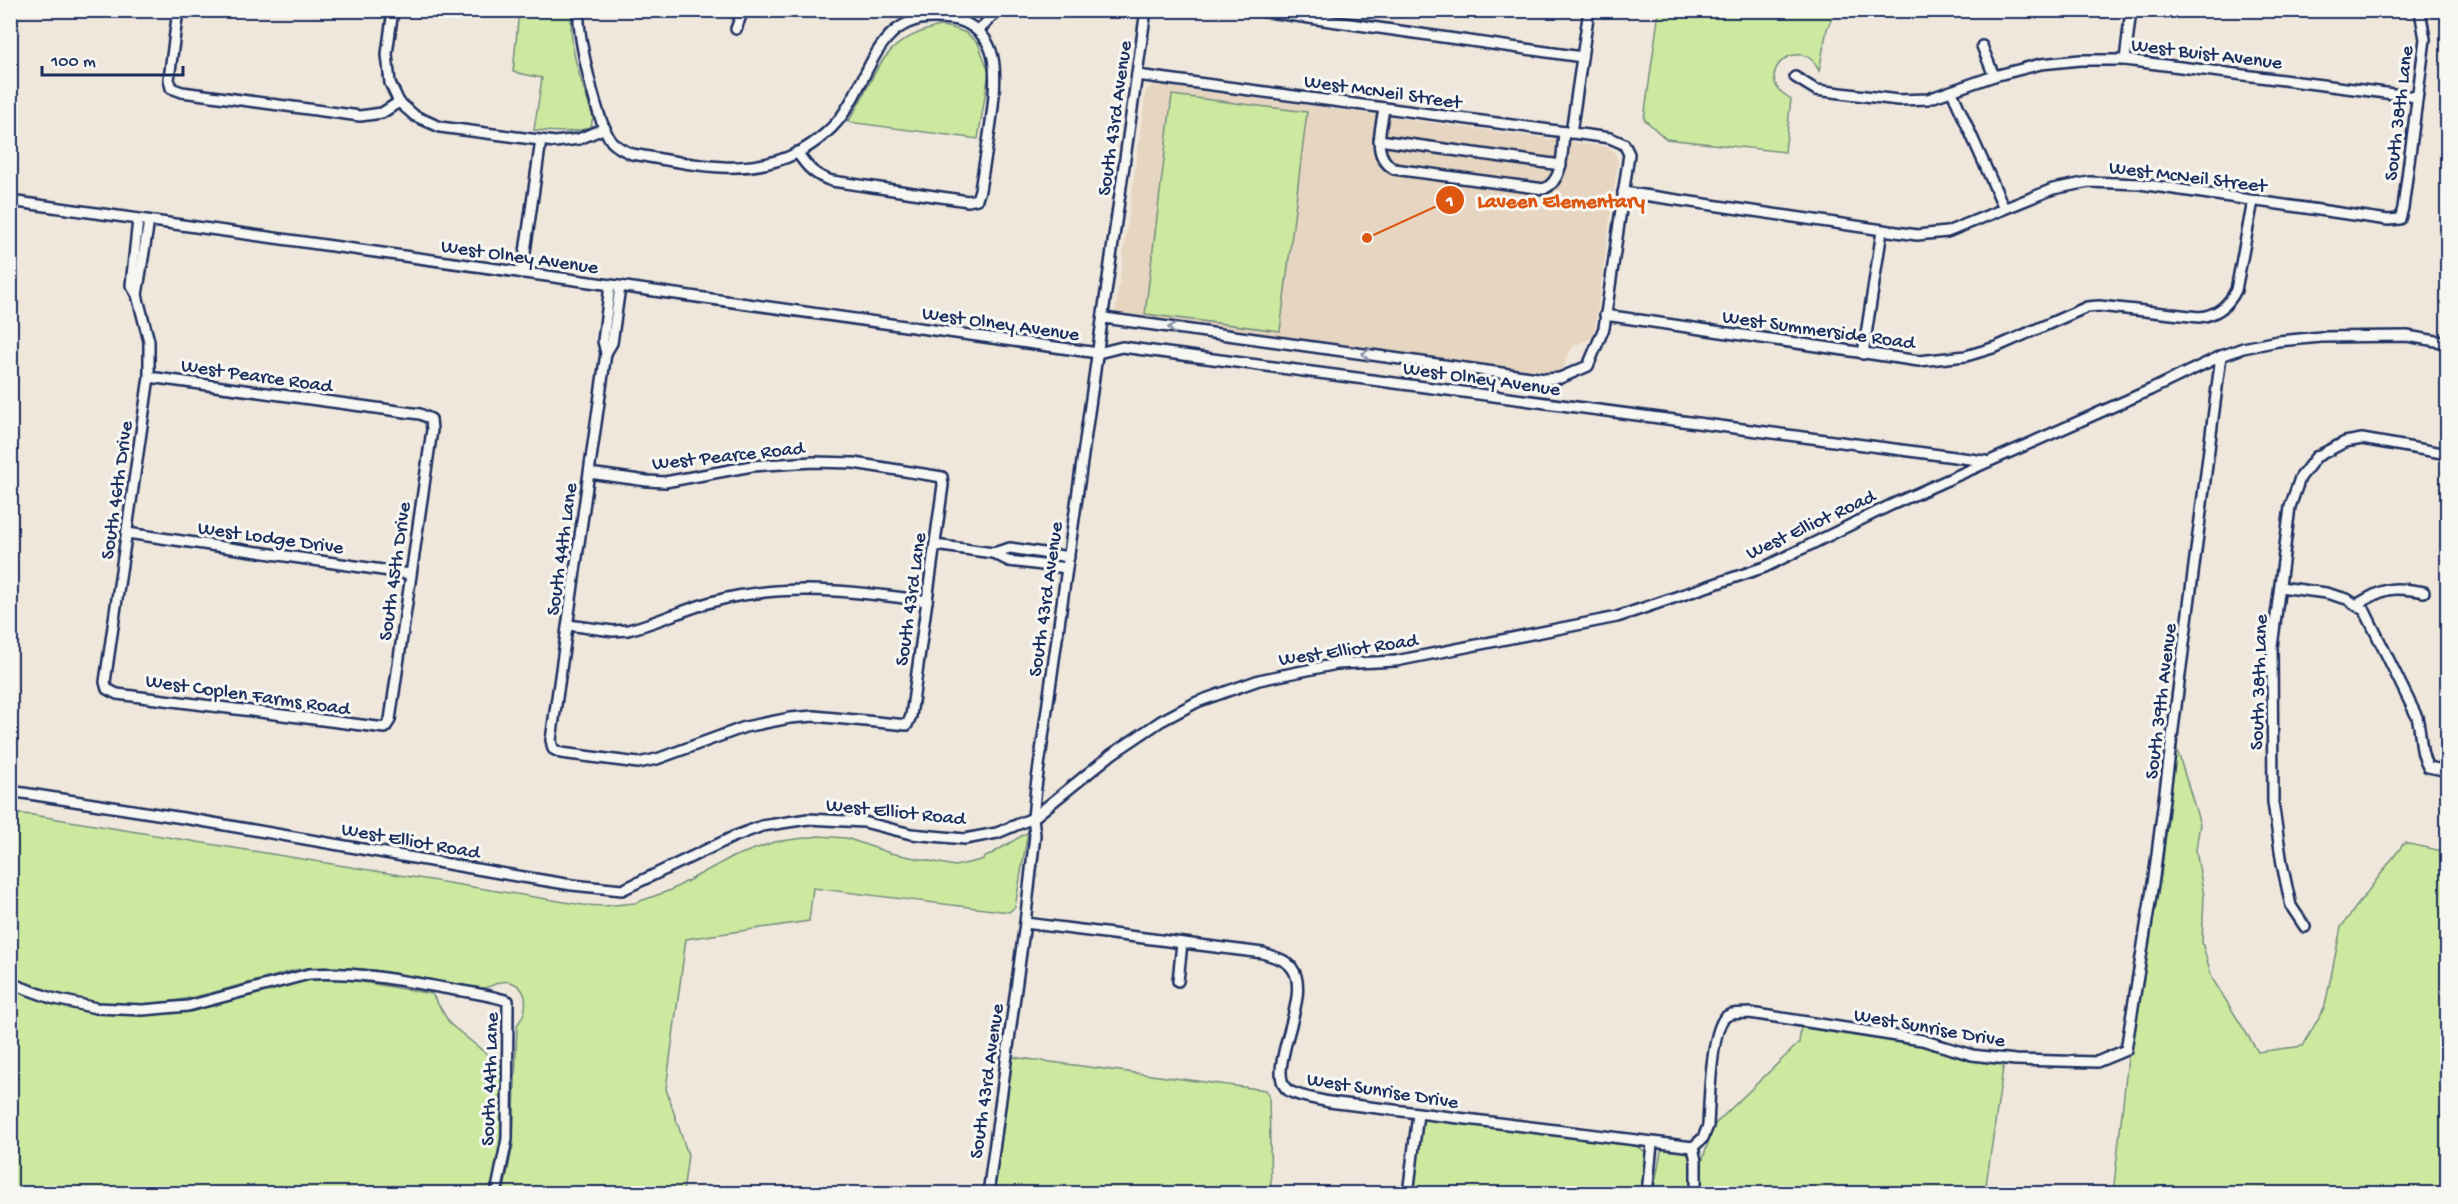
<svg xmlns="http://www.w3.org/2000/svg" width="2458" height="1204" font-family="'Gochi Hand',sans-serif">
	<rect width="100%" height="100%" fill="#efe7dc"/>
	<filter id="ink" filterUnits="userSpaceOnUse"><feTurbulence type="fractalNoise" baseFrequency=".0167" numOctaves="2"/><feDisplacementMap in="SourceGraphic" scale="12" xChannelSelector="R" yChannelSelector="G"/><feConvolveMatrix kernelMatrix="1 2 1 2 8 2 1 2 1" color-interpolation-filters="sRGB"/></filter>
	<g filter="url(#ink)">
		<polygon fill="#e6d5c1" points="1153,84 1606,147 1614,151 1618,161 1594,335 1590,339 1573,346 1566,358 1565,366 1560,371 1549,374 1115,314 1146,90"/>
		<g fill="#cce99f" stroke="#748c7e" stroke-width="1.5">
			<path d="M 519,11 L 572,11 C 567,47 582,82 593,117 L 591,127 C 571,134 555,132 534,130 L 542,78 L 513,72 Z"/>
			<path d="M 1659,11 L 1835,11 L 1827,29 L 1819,71 C 1817,68 1814,61 1811,59 C 1791,45 1763,69 1779,90 C 1782,93 1787,96 1791,99 L 1785,152 L 1666,139 L 1644,119 Z"/>
			<path d="M 940,26 L 953,28 L 966,33 L 978,43 L 989,72 L 978,139 L 848,122 C 879,75 875,42 940,26 Z"/>
			<polygon points="1172,95 1307,112 1280,331 1145,314"/>
			<polygon points="2176,746 2200,824 2196,850 2204,896 2202,942 2212,978 2258,1052 2303,1046 2325,1006 2341,927 2404,843 2447,852 2447,1193 2113,1194 2128,1058 2161,876"/>
			<path d="M 10,813 L 33,815 L 583,905 L 604,906 L 635,903 L 671,890 L 730,858 L 774,842 L 819,836 L 846,838 L 890,853 L 955,866 L 981,860 L 1028,832 L 1015,907 L 1009,912 L 813,888 L 809,921 L 686,939 L 666,1089 L 688,1155 L 683,1193 L 503,1194 L 513,1145 L 517,1025 C 527,1013 531,991 513,983 C 501,978 493,987 483,988 C 478,989 473,988 469,987 C 415,978 357,962 302,969 C 291,970 279,975 267,978 C 227,988 185,1003 143,1004 C 98,1005 50,996 11,976 Z"/>
			<path d="M 345,979 L 432,994 L 450,1024 L 504,1068 L 500,1144 L 491,1193 L 11,1193 L 10,989 C 72,1013 126,1022 191,1010 C 227,1003 262,989 299,982 C 313,979 330,980 345,979 Z"/>
			<polygon points="1801,1026 1922,1043 2004,1062 1986,1185 2032,1193 1699,1194 1701,1165 1713,1126 1799,1043"/>
			<polygon points="1012,1057 1266,1090 1269,1095 1271,1193 994,1193"/>
			<polygon points="1422,1117 1636,1146 1646,1152 1648,1159 1643,1193 1413,1194"/>
			<polygon points="1664,1148 1686,1151 1692,1161 1690,1193 1653,1194 1661,1151"/>
		</g>
		<g fill="none" stroke-linecap="round" stroke-linejoin="round">
			<defs>
				<g id="minor">
					<polyline points="178,10 169,79 171,88 182,92 360,116 382,113 399,102"/>
					<polyline points="393,10 387,54 390,83 399,102 415,116 440,127 555,142 579,139 605,128"/>
					<path d="M 579,10 C 577,36 597,123 612,142 C 618,148 625,151 632,154 C 687,163 744,179 797,153 C 816,143 836,127 847,108 C 870,73 879,18 933,18 C 943,18 954,18 964,22 C 976,28 987,38 991,51 C 1002,79 985,157 980,190 L 977,199 L 968,201 L 832,181 C 815,176 807,167 797,152"/>
					<polyline points="1253,10 1582,57"/>
					<polyline points="736,29 743,10"/>
					<polyline points="978,31 998,10"/>
					<polyline points="1982,46 1994,76"/>
					<polyline points="2125,60 2131,10"/>
					<polyline points="1795,77 1816,90 1898,100 1928,99 1994,76 2041,64 2080,60 2125,60 2417,97"/>
					<polyline points="1952,92 2004,208"/>
					<path d="M 1384,108 C 1381,131 1371,155 1394,169 L 1544,189 C 1564,180 1562,151 1564,132"/>
					<polyline points="1571,133 1589,10"/>
					<polyline points="1379,140 1561,165"/>
					<polyline points="1623,192 1917,235 1947,232 2053,189 2089,182 2140,184 2388,220 2400,219 2403,208 2425,39 2420,11"/>
					<polyline points="10,201 1098,353 1122,347 1985,461"/>
					<polyline points="138,220 131,285 137,295 149,341 149,377 105,682 107,689 117,694 385,728 390,720 432,430 431,419 420,414 149,377"/>
					<polyline points="522,273 541,140"/>
					<polyline points="137,295 149,221"/>
					<path d="M 1605,315 L 1919,361 L 1966,356 L 1996,347 L 2087,307 L 2099,306 L 2199,317 C 2217,315 2228,306 2236,290 L 2253,201"/>
					<polyline points="1104,318 1545,379 1560,378 1588,366 1604,328 1629,154 1624,144 1610,138 1137,75"/>
					<polyline points="606,353 612,343 620,287"/>
					<polyline points="1863,354 1882,231"/>
					<polyline points="589,473 647,481 665,482 752,466 813,462 854,463 942,477 943,485 911,716 907,725 814,716 790,718 745,727 657,759 638,763 561,753 553,749 551,740 606,353 603,341 610,286"/>
					<polyline points="127,533 410,574"/>
					<polyline points="935,545 993,553 1009,561 1067,568"/>
					<polyline points="993,553 1010,548 1069,557"/>
					<path d="M 2280,587 L 2326,593 L 2347,599 L 2365,611 L 2417,717 C 2422,735 2419,751 2428,767 L 2448,771"/>
					<path d="M 2356,605 C 2385,588 2390,586 2424,592"/>
					<path d="M 568,625 L 613,631 L 628,630 C 656,623 683,610 711,602 C 783,582 855,591 927,601"/>
					<polyline points="10,791 196,820 511,875 572,885 622,890 733,837 762,826 808,819 864,822 911,834 965,839 997,833 1033,818 1112,754 1161,721 1197,702 1259,680 1337,664 1396,661 1617,617 1765,567 1891,505 2150,390 2221,356 2243,348 2278,341 2321,337 2407,336 2448,343"/>
					<path d="M 1025,923 L 1263,953 C 1273,957 1286,959 1292,968 C 1314,996 1262,1074 1289,1091 C 1300,1097 1317,1099 1329,1102 L 1693,1147"/>
					<polyline points="2305,927 2291,906 2282,864 2273,802 2272,647 2290,507 2300,478 2316,457 2345,442 2362,439 2448,454"/>
					<polyline points="1178,981 1182,943"/>
					<path d="M 10,983 L 51,998 L 96,1008 L 143,1010 L 188,1006 L 309,974 C 354,971 400,980 444,988 C 466,992 487,994 508,1001 L 507,1139 L 496,1194"/>
					<path d="M 1693,1147 L 1703,1138 L 1708,1126 C 1709,1106 1711,1024 1727,1016 C 1733,1012 1743,1014 1750,1013 L 1922,1040 L 1972,1055 L 2015,1060 L 2097,1062 L 2126,1050 L 2154,877 L 2221,356"/>
					<polyline points="1693,1147 1696,1161 1696,1194"/>
					<polyline points="988,1194 1025,923 1035,835 1033,818 1036,787 1146,10"/>
					<polyline points="1408,1194 1418,1114"/>
					<polyline points="1647,1194 1652,1144"/>
				</g>
			</defs>
			<use href="#minor" stroke="#1b2f5e" stroke-width="14"/>
			<use href="#minor" stroke="#f6f6f2" stroke-width="9"/>
		</g>
		<defs><path id="oneway-chevron" d="M-2-3.5L2.5 0L-2 3.5" fill="none" stroke-width="1.6" stroke-linecap="round" stroke-linejoin="round" transform="scale(1.5)"/></defs>
		<g stroke="#8892a8">
			<use href="#oneway-chevron" transform="translate(1172 328) rotate(-172)"/>
			<use href="#oneway-chevron" transform="translate(1366 354) rotate(-172)"/>
		</g>
	</g>
	<g text-anchor="middle" stroke-width="6" stroke-linejoin="round" paint-order="stroke">
		<g font-size="20" fill="#1b2f5e" stroke="#f6f6f2">
			<text transform="translate(2207 52) rotate(7)" y="7">West Buist Avenue</text>
			<text transform="translate(1383 90) rotate(8)" y="7">West McNeil Street</text>
			<text transform="translate(2397 113) rotate(-83)" y="7">South 38th Lane</text>
			<text transform="translate(1113 118) rotate(-82)" y="7">South 43rd Avenue</text>
			<text transform="translate(2188 175) rotate(7)" y="7">West McNeil Street</text>
			<text transform="translate(520 255) rotate(8)" y="7">West Olney Avenue</text>
			<text transform="translate(1001 322) rotate(8)" y="7">West Olney Avenue</text>
			<text transform="translate(1819 328) rotate(8)" y="7">West Summerside Road</text>
			<text transform="translate(257 374) rotate(8)" y="7">West Pearce Road</text>
			<text transform="translate(1482 377) rotate(8)" y="7">West Olney Avenue</text>
			<text transform="translate(728 454) rotate(-6)" y="7">West Pearce Road</text>
			<text transform="translate(115 490) rotate(-82)" y="7">South 46th Drive</text>
			<text transform="translate(1810 523) rotate(-25)" y="7">West Elliot Road</text>
			<text transform="translate(271 536) rotate(8)" y="7">West Lodge Drive</text>
			<text transform="translate(560 549) rotate(-82)" y="7">South 44th Lane</text>
			<text transform="translate(393 571) rotate(-82)" y="7">South 45th Drive</text>
			<text transform="translate(909 599) rotate(-82)" y="7">South 43rd Lane</text>
			<text transform="translate(1044 599) rotate(-82)" y="7">South 43rd Avenue</text>
			<text transform="translate(1348 648) rotate(-8)" y="7">West Elliot Road</text>
			<text transform="translate(2257 682) rotate(-88)" y="7">South 38th Lane</text>
			<text transform="translate(248 693) rotate(8)" y="7">West Coplen Farms Road</text>
			<text transform="translate(2159 701) rotate(-83)" y="7">South 39th Avenue</text>
			<text transform="translate(896 810) rotate(6)" y="7">West Elliot Road</text>
			<text transform="translate(411 839) rotate(10)" y="7">West Elliot Road</text>
			<text transform="translate(1930 1026) rotate(10)" y="7">West Sunrise Drive</text>
			<text transform="translate(488 1079) rotate(-88)" y="7">South 44th Lane</text>
			<text transform="translate(985 1081) rotate(-82)" y="7">South 43rd Avenue</text>
			<text transform="translate(1383 1089) rotate(9)" y="7">West Sunrise Drive</text>
		</g>
	</g>
	<path fill="none" stroke="#de5710" stroke-width="2" d="M1367 238L1450 200"/>
	<g fill="#de5710" stroke="#f6f6f2" stroke-width="2">
		<circle cx="1367" cy="238" r="6"/>
		<circle cx="1450" cy="200" r="15"/>
	</g>
	<g font-size="18" text-anchor="middle" font-weight="bold" fill="#fff">
		<text x="1450" y="206">1</text>
	</g>
	<g font-size="21" text-anchor="middle" font-weight="bold" fill="#de5710" stroke="#f6f6f2" stroke-width="6" stroke-linejoin="round" paint-order="stroke">
		<text x="1561" y="207">Laveen Elementary</text>
	</g>
	<rect width="2458" height="1204" fill="none" stroke="#f6f6f2" stroke-width="36"/>
	<rect x="18" y="18" width="2422" height="1168" fill="none" stroke="#1b2f5e" stroke-width="2" filter="url(#ink)"/>
	<path d="M42 66v9h141v-9" fill="none" stroke="#1b2f5e" stroke-width="3"/>
	<text x="51" y="66" font-size="18" fill="#1b2f5e" stroke="#f6f6f2" stroke-width="4.5" paint-order="stroke">100 m</text>
</svg>
